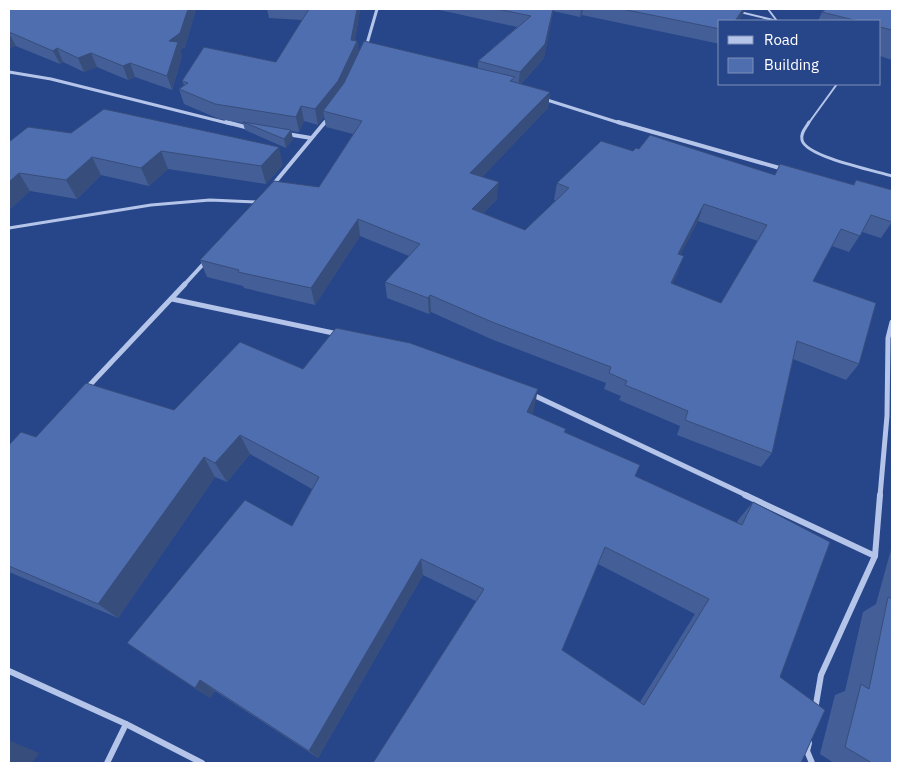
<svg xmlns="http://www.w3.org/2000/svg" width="901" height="772" font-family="'IBM Plex Sans',sans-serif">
	<rect width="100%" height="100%" fill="#274589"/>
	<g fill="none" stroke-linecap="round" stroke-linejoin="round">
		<g stroke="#b4c5e9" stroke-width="2">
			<polyline points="768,9 777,21"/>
			<polyline points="740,12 777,21"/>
			<polyline points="808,124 837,84"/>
		</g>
		<g stroke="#b4c5e9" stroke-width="3">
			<path d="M 809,122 C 806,128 800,133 802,140 C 806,157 876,171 892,176"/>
			<polyline points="9,228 151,205 210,200 258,202"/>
		</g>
		<g stroke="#b4c5e9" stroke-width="3">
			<polyline points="366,47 377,9"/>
			<polyline points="9,72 51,79 231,124"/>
			<polyline points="544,99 623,124"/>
			<polyline points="324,124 329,118"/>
		</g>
		<g stroke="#b4c5e9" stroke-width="4">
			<polyline points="226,122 249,128"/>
			<polyline points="618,122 783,169"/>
			<polyline points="287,134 311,138"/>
			<polyline points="272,186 325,122"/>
			<polyline points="184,285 207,260"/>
		</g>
		<g stroke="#b4c5e9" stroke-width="5">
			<polyline points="172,299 338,334"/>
			<polyline points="86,389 185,284"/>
			<polyline points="531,394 748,496"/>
			<polyline points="880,496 887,416 888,338 892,322"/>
		</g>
		<g stroke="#b4c5e9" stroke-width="6">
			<polyline points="745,495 875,556"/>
			<polyline points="9,671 126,724 202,763"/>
			<polyline points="815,710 821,675 875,556 880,495"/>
			<polyline points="809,743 807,751 812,763"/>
			<polyline points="107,763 126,724"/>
		</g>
	</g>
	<g fill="#445f97" fill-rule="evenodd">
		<polygon points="9,9 196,9 185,47 180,50 182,56 172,90 135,77 128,80 97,67 84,72 63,62 60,64 16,46 9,48"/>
		<path d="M 267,9 L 360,9 L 355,40 L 357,41 L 359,53 L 478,68 L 478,61 L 517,27 L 435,9 L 745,9 L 742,16 L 720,21 L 720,44 L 582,15 L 580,17 L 553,11 L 544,58 L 521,84 L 550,92 L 548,108 L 482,177 L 497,199 L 483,213 L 525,230 L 556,200 L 554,200 L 557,183 L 633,151 L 775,175 L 853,185 L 856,180 L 892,190 L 892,222 L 881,238 L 862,232 L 849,252 L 832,246 L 813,281 L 859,364 L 846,380 L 793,359 L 772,453 L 761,467 L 677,435 L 680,426 L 619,400 L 621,396 L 604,389 L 606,383 L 491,339 L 431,312 L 429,314 L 387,298 L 385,282 L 409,256 L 360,236 L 315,305 L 244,288 L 243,286 L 207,277 L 200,260 L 319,187 L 353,134 L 326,127 L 324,116 L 318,125 L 304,121 L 299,132 L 291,131 L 293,139 L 286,148 L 245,130 L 243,123 L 219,119 L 184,104 L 179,89 L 184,85 L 182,81 L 276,62 L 302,20 L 269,18 ZM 698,221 L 758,241 L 721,303 L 672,284 L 678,272 L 680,255 Z"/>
		<polygon points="892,9 892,60 880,56 880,21 818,21 822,12"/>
		<polygon points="71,133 283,165 266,184 168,169 149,186 101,175 77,199 30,191 9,210 9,142"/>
		<path d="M 303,369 L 534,410 L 532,414 L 565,432 L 635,476 L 737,523 L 738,520 L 753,502 L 780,677 L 373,763 L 476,601 L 423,575 L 318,758 L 215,691 L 210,698 L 145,656 L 292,526 L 312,489 L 250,454 L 227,482 L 215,477 L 118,618 L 9,572 L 9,445 L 36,437 L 174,410 ZM 598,564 L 695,614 L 640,702 L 562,650 Z"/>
		<polygon points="892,546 892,763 834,763 820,754 835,695 845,691 863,612 876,604"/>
	</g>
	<g fill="#374d7b">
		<polygon points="188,9 196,9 185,47 180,50 182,56 172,90 167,76 169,41"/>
		<polygon points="357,9 360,9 354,48 357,41 359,55 340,96 323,111 324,116 318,125 315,109 351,40"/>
		<polygon points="553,9 554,9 544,58 518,87 520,72"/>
		<polygon points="581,9 583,9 582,15 580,17"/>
		<polygon points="743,9 745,9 742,16 739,21 735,21"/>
		<polygon points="9,33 16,46 9,48"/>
		<polygon points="57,48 63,62 60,64 53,51"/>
		<polygon points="91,53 97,67 84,72 78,58"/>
		<polygon points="130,63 135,77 128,80 123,66"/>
		<polygon points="550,92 548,108 470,190 470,173"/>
		<polygon points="301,106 304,121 299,132 296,117"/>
		<polygon points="291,130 293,139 286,148 284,139"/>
		<polygon points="279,147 283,165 266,184 261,166"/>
		<polygon points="161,151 168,169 149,186 141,168"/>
		<polygon points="92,157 101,175 77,199 66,180"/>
		<polygon points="19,173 30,191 9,210 9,182"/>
		<polygon points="499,182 497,199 471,225 472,209"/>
		<polygon points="704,204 698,221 672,271 678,254"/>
		<polygon points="358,219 360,236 315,305 311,288"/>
		<polygon points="684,256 678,272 665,300 671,283"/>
		<polygon points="430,295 431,312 429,314 428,298"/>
		<polygon points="538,389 534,410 524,433 527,412"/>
		<polygon points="240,435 250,454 227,482 215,463"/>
		<polygon points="204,457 215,477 118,618 98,604"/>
		<polygon points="421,559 423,575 318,758 309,751"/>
		<polygon points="200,680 215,691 210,698 195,688"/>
		<polygon points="9,740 39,753 32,763 9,763"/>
	</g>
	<g fill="#4f6eb0" stroke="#374d7b" fill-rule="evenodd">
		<polygon points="9,9 188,9 180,33 169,41 178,42 167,76 130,63 123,66 91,53 78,58 57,48 53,51 9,32"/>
		<polygon points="309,9 357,9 351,40 357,41 338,81 315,109 301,106 296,117 215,104 179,89 188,83 182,81 204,47 276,62"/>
		<polygon points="497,9 553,9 545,44 520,72 478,61 531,16"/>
		<polygon points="622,9 743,9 735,21 720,21 720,29"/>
		<polygon points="826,9 892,9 892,30 880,27 880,21 858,21 822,12"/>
		<path d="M 364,41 L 515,77 L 510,81 L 550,92 L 470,173 L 499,182 L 472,209 L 525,230 L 569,188 L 557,183 L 601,141 L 633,151 L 636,148 L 639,149 L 650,135 L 775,175 L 780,164 L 854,185 L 856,180 L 892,190 L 892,222 L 871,215 L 860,236 L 841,229 L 813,281 L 876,303 L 859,364 L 797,341 L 772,453 L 685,420 L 688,411 L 625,385 L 627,381 L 609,373 L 611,367 L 492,322 L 430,295 L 428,298 L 385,282 L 420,244 L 358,219 L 311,288 L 238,272 L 239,270 L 200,260 L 274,181 L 319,187 L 362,121 L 323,111 L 344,83 ZM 704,204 L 767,225 L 721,303 L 671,283 L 684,256 L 678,254 Z"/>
		<polygon points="104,109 279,147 261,166 161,151 141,168 92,157 66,180 19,173 9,182 9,142 28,127 71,133"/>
		<polygon points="243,122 291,130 284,139"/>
		<path d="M 336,328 L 410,343 L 538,389 L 527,412 L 566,429 L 564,432 L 640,465 L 635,476 L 742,525 L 753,502 L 830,542 L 780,677 L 825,710 L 801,763 L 373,763 L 484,589 L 421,559 L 309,751 L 200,680 L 195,688 L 127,643 L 245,500 L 292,526 L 319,477 L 240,435 L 215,463 L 204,457 L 98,604 L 9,566 L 9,445 L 21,432 L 36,437 L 86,383 L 174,410 L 240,342 L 303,369 ZM 605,547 L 709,599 L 644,705 L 562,650 Z"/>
		<polygon points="888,597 892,599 892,763 872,763 845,747 861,684 869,689"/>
	</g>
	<rect width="901" height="772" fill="none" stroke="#ffffff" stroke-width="20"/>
	<rect x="718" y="20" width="162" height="65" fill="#274589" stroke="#7d8fb8"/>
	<rect x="728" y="36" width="25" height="8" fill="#b4c5e9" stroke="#7d8fb8"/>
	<text x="764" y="45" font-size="15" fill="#ffffff">Road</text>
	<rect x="728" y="58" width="25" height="15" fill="#4f6eb0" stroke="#7d8fb8"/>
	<text x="764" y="70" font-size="15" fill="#ffffff">Building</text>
</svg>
